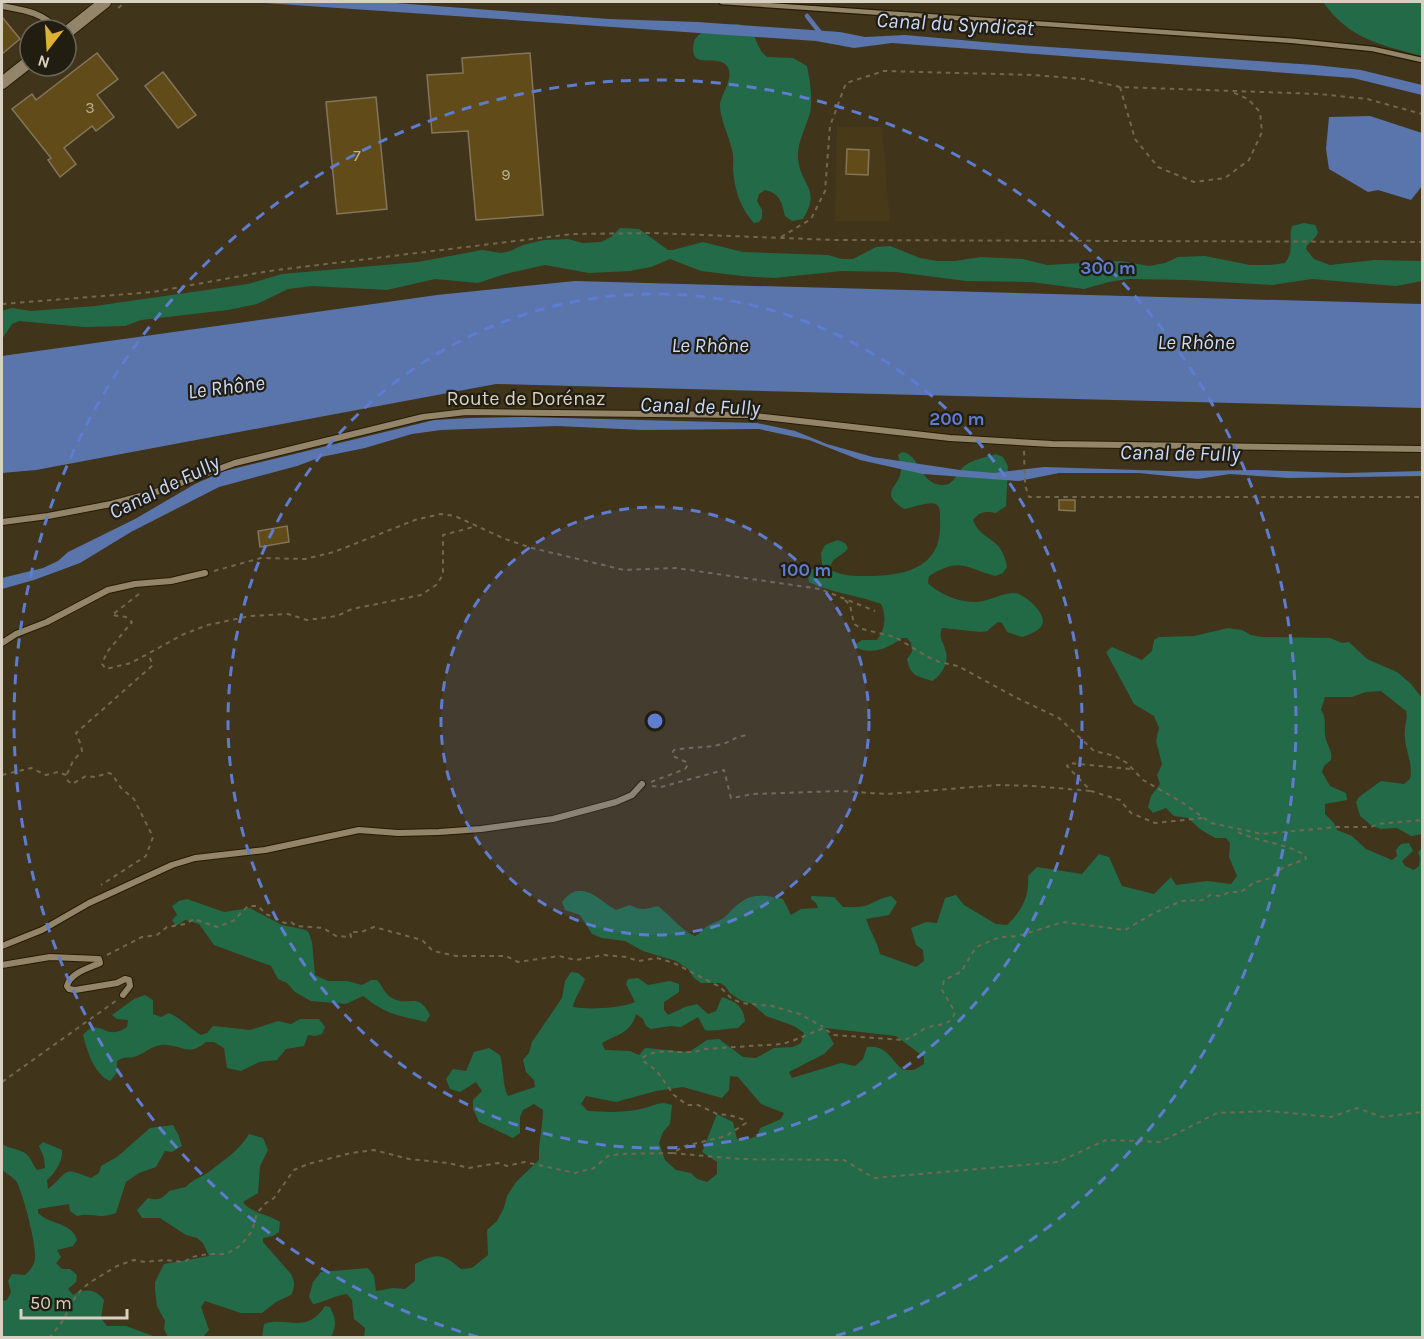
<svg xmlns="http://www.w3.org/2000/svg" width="1424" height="1339" font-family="Karla,sans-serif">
	<rect width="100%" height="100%" fill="#40341a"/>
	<polygon fill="#483918" points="837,127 882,127 890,221 835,221"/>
	<g fill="#226946">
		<path d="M 902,452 C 920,453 919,486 944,485 C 955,484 957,472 964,466 C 972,460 986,457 996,454 L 1003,457 L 1008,466 L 1006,506 L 996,513 C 986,511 980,511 973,520 C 982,543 1002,535 1007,567 L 1003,573 L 995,576 C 964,567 960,557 929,576 L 928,583 C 941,596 965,605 983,601 C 994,599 1003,593 1014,593 C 1024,593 1048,614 1042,625 C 1039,631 1028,635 1022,637 L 1007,632 L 1002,623 L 998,622 L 987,631 L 981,632 L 942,628 C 938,639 944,642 946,652 C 949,663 941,676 932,681 C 917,676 910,676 907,659 L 912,652 L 911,643 L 907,638 L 902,638 C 889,648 873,655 857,648 L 856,644 L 862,640 L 877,640 C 885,630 887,615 881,604 C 857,595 831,593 809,582 L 808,574 L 812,569 L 818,569 L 822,565 L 821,553 L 825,545 L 838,540 L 845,543 L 848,548 C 843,557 829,557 831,570 C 844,577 857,576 872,576 C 909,575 943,566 940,520 C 940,515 941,507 936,504 C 930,501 912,508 904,509 C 877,491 900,488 901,470 C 901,466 899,459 898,455 Z"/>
		<path d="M 187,899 L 224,912 L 250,908 L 282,925 L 306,930 L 309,933 L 312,942 L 315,975 L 328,981 L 347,981 L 362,985 L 371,980 L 377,980 C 382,985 384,992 389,996 C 408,1010 417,989 430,1015 L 426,1022 C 397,1015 387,1015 363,996 L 346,1004 L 311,1001 L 295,992 L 287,983 L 278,979 L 271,966 L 214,945 L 199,924 L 185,920 L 176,926 L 172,920 L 177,915 L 172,906 L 179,901 Z"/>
		<path d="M 145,995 L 153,1000 L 153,1014 L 161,1017 L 169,1013 C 181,1018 189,1028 201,1035 L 207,1033 L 213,1026 L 250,1030 L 278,1021 L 291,1024 L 300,1019 L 319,1019 L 325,1027 L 322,1034 L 315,1036 L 308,1035 L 304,1046 L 286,1049 L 277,1060 L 259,1062 L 241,1071 L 227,1068 L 224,1048 L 214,1042 L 206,1042 C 189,1058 178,1043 161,1045 C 151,1046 144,1054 134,1057 C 126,1059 127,1055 117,1061 L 117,1073 L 110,1081 C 94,1074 87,1051 83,1035 C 101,1015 104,1043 127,1027 L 128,1020 L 117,1019 L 112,1015 L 134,999 Z"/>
	</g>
	<g fill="#236b48" fill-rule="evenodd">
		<path d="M 1323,2 L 1422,2 L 1422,56 C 1381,45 1349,39 1323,2 Z"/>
		<path d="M 738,24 C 760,31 753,46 767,57 L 793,58 L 807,66 C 810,81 813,99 810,113 C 806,127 797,143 798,158 C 800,186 822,188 803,219 L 792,221 L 785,216 C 782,203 780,193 765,190 L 759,194 L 757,201 L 762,210 L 762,218 L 759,222 L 754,223 C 740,208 734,188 733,168 C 733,162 734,156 732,150 C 729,135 720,120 720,105 C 721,94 732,82 729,70 C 723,49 687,75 694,42 C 698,28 726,25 738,24 Z"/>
		<path d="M 1304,223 L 1315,225 L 1318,232 C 1316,240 1307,242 1306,249 L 1314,259 L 1330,265 L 1374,260 L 1422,261 L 1422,281 L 1396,286 L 1312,279 L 1272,285 L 1187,280 L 1128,279 L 1109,282 L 1084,289 L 1031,282 L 966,281 L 896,272 L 842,271 L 774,278 L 742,276 L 701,271 L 670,259 L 651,267 L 630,271 L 589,273 L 545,265 L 505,274 L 478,283 L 435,279 L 387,290 L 312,286 L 288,289 L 257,304 L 228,310 L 141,320 L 125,326 L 84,327 L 19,321 L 12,324 L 2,339 L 2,311 L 12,308 L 31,311 L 95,306 L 248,284 L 282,274 L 418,262 L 482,250 L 501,253 L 510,251 L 523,245 L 544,240 L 568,239 L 583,243 L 601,242 L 611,237 L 620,228 L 639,229 L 668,250 L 673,250 L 703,242 L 743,252 L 828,255 L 842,259 L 853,259 L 876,247 L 890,246 L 920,258 L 937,261 L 955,261 L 981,257 L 1023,259 L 1047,265 L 1120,261 L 1149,266 L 1165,263 L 1178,257 L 1205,256 L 1250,265 L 1270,265 L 1285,263 C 1295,250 1288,239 1292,226 Z"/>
		<path d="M 1228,628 L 1242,630 L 1251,635 L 1262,637 L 1330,638 L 1342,643 L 1349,642 L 1367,659 L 1397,672 L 1411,684 L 1422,698 L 1422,834 L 1411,836 L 1397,828 L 1381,829 L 1372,826 L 1360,816 L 1356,802 L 1359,797 L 1381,781 L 1404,784 L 1410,779 C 1414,762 1403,748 1405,730 C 1405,722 1408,720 1406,711 L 1381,691 L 1366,692 L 1352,697 L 1325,697 L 1321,710 C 1327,719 1324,725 1325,735 C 1326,745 1333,750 1331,760 L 1324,766 L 1322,772 L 1330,786 L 1346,793 L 1347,800 L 1325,804 L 1325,814 L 1334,823 L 1337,830 L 1352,836 L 1366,849 L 1392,860 L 1397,856 L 1396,850 L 1401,844 L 1409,843 L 1413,851 L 1402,861 L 1405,866 L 1414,870 L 1419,866 L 1420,858 L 1418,852 L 1422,848 L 1422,1337 L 364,1338 L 365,1328 L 354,1319 L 352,1300 L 347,1294 C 336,1295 320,1304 313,1304 L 309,1297 L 313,1282 L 321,1272 L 368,1268 L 374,1276 L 376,1291 L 393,1288 L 405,1289 L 415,1281 L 415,1264 C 437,1253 442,1253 461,1269 L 472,1268 L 488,1255 L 487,1230 L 497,1221 L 504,1208 L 507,1196 L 516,1182 L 539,1160 C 538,1143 543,1127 543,1110 L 534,1104 L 523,1110 L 520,1117 L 520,1133 L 513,1138 L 479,1122 L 473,1109 L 473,1100 L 482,1091 L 476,1082 L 460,1092 L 450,1089 L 446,1079 L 453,1069 L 466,1071 L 474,1052 L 489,1048 L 500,1055 C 504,1069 502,1084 508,1096 L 535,1087 L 534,1080 L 526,1072 L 523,1060 L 529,1053 L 532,1042 L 562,998 L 565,981 L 571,972 L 578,973 L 585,979 C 582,989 575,996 573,1007 C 588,1010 623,1008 635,1002 L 626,984 L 628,979 L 638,978 L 648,985 L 670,981 L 679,984 L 679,992 L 664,1002 L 664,1010 L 668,1015 L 685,1007 L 697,1004 L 708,1014 L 716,1011 L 722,997 C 736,1002 743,1006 745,1021 L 738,1028 C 727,1028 715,1032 705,1030 L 698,1017 L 681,1027 L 671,1026 L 651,1029 L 646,1026 L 643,1019 L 636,1014 C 631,1033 618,1034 602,1043 L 605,1050 L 630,1051 L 639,1055 L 645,1048 L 689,1052 L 707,1040 L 719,1039 L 743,1057 L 756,1058 L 774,1048 L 793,1047 L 801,1043 L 804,1033 L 794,1026 L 766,1016 L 752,1004 L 740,1000 L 730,993 L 725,986 L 720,983 L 701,983 L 694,978 L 688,969 L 676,961 L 643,951 L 625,941 L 602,938 L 592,934 L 580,915 L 565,910 L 562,902 C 581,877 598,900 616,910 L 630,905 C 640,911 647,909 658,906 C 670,915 682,931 695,936 C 699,934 702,930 706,927 C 713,922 722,921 727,915 C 746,894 756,893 783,899 L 791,915 L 801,909 L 818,908 L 816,903 L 811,899 L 811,896 L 834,897 L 843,907 C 851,907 860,908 868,905 C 876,901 881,898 891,896 L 897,902 L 889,915 L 866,919 C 870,931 877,941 880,954 L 916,967 L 924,961 L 923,950 L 916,945 L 911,928 L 926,922 L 937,923 L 945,898 L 956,895 L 964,905 L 996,924 L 1007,925 C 1021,912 1030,896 1028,876 L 1037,867 L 1082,874 L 1099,854 L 1109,857 L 1122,886 L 1154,894 L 1171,877 L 1176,885 L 1207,881 L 1231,884 L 1237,876 L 1229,857 L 1230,843 L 1226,838 L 1215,838 L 1200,829 L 1188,818 L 1174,816 L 1166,808 L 1153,813 L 1148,807 L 1151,796 L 1160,784 L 1157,775 L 1162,764 L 1156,741 L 1159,728 L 1154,716 L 1134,704 L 1106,652 L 1112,647 L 1142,660 L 1152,651 L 1154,640 L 1159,637 L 1194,636 ZM 825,1028 L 896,1036 L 924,1057 L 924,1064 L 914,1070 L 903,1070 C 890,1059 887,1045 867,1047 L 863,1059 L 855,1066 L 841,1063 L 792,1078 L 789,1072 L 824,1054 L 834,1044 ZM 730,1076 L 738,1077 L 761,1104 L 784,1113 L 781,1119 L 760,1128 L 757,1136 L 746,1140 L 737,1139 L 733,1122 L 717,1114 L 702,1152 L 717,1162 L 717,1174 L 707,1182 L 697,1179 L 691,1173 L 676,1170 L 665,1160 L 659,1143 L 663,1132 L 670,1124 L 672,1105 C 658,1100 654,1107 640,1109 C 623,1113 605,1112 588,1111 L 581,1104 L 586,1096 L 616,1102 L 656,1091 L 683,1087 L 722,1098 L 729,1090 Z"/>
		<path d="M 173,1125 L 178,1134 L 182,1146 L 172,1152 L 165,1151 L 156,1167 L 139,1173 L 126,1182 L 116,1213 C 98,1220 93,1212 77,1216 L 70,1211 L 69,1204 L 38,1209 L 38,1213 C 50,1225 72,1222 77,1240 L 73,1246 L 57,1250 L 61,1257 L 56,1263 L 62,1269 L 70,1269 L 77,1275 L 76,1282 L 68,1289 L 73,1295 C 85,1288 96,1289 104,1300 L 101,1318 L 107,1326 L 126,1326 L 156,1337 L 2,1337 L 2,1301 L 7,1300 L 11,1292 L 8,1281 L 12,1274 L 25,1275 C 30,1270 34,1266 35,1259 C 37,1247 23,1192 16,1181 C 12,1176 6,1174 2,1169 L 2,1144 C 9,1149 17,1148 25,1153 C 30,1156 33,1165 37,1170 L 45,1168 L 44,1158 L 39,1146 L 43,1142 L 62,1150 C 63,1161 55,1173 47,1180 L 48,1189 C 71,1171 60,1166 91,1178 L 99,1173 L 101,1166 L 117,1157 L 150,1128 Z"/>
		<path d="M 249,1134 L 263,1138 L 268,1150 L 260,1166 L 258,1193 L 243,1202 C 250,1213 269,1214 280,1222 L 279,1232 L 273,1236 L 263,1238 L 263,1242 L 291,1274 C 295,1282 295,1287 291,1295 L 276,1302 L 262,1313 L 241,1313 L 205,1301 L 201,1307 L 209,1330 L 203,1337 L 168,1337 L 164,1329 L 165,1321 L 157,1306 L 155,1290 L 155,1282 L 164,1264 L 209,1256 L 203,1243 L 197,1238 L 186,1235 L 160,1218 L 142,1218 L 137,1210 L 148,1198 C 158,1201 162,1199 169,1191 L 186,1187 C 194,1178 201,1178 210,1171 C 225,1159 239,1151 249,1134 Z"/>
		<path d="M 325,1306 L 330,1307 C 336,1319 337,1326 331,1337 L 262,1337 L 264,1324 C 286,1316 307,1335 325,1306 Z"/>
	</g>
	<g fill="#5a75ac">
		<polygon points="252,2 382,2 609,19 698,22 840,32 865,37 905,35 1006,44 1315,65 1361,70 1422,85 1422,95 1353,78 892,43 854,48 816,41 773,38"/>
		<polygon points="1370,116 1422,133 1422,186 1411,200 1378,190 1368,192 1329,169 1326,149 1329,117"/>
		<polygon points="575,281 1422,304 1422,408 496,384 36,470 2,473 2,356 437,295"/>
		<polygon points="524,417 757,423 795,431 827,444 873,457 960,470 994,473 1044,467 1169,471 1257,470 1346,473 1422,471 1422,476 1288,478 1230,474 1198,479 1139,473 1059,473 1019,481 923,474 860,460 809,440 759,429 643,430 557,426 441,430 412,434 365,448 321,457 297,466 219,487 131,532 80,563 34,580 2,589 2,578 43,568 58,561 68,552 135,519 195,484 224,471 434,420 471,418"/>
	</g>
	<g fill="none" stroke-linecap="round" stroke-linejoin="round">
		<polyline stroke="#5a75ac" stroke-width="4.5" points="807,16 822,35"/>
	</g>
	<g fill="#614b18" stroke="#83765b" stroke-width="1.5">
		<polygon points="2,17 20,39 2,54"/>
		<polygon points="97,53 118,79 97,95 114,117 96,131 92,126 64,148 76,164 60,177 48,160 51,158 12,109 32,94 36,100"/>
		<polygon points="530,53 543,215 476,220 468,131 432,133 427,75 463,73 462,58"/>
		<polygon points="163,72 196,115 178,128 145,86"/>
		<polygon points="376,97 387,209 337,214 326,102"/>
		<polygon points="847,149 869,150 868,175 846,174"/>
		<polygon points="1059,500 1075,500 1075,511 1059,510"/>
		<polygon points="287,526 289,542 260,547 258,531"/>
	</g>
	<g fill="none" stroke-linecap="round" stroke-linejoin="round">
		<defs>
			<polyline id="service" points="722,2 1294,41 1373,49 1422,60"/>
			<g id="minor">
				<path d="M 2,6 C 24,10 42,12 58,30"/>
				<polyline points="2,522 48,516 111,504 159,491 235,463 423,417 466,412 747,415 950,438 1052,444 1422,449"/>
				<polyline points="2,643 16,634 47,622 108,590 135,584 171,581 205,573"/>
				<polyline points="2,946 42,930 89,903 172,865 195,858 265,850 359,830 398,833 439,832 481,829 553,819 616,802 632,795 642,784"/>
				<path d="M 2,965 L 50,957 L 99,959 L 100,963 C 89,968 70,973 67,986 L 69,989 L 75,990 L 117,983 L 125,979 L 129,980 L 130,986 L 123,995"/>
			</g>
			<g id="secondary">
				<polyline points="66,33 105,2"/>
				<polyline points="2,83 30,61"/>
			</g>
		</defs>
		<use href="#service" stroke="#271b03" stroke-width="7"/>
		<use href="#minor" stroke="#271b03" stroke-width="8"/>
		<use href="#secondary" stroke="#271b03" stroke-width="14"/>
		<g stroke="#726851" stroke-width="2" stroke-dasharray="4.5 4.5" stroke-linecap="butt">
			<polyline points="118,8 126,2"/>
			<polyline points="1120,87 1135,139 1158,167 1194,182 1225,178 1249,160 1262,132 1260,112 1248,99 1232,92"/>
			<polyline points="781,237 811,219 825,191 830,126 846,83 884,71 1033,75 1084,79 1120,87 1319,94 1367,99 1422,114"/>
			<polyline points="2,304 153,292 269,271 573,234 653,233 834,240 1422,242"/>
			<polyline points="1024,451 1025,485 1029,497 1422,497"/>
			<polyline points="214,571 261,558 305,559 334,552 415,520 441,514 455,516 505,539 532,548 624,570 676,568 820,589 875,611"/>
			<polyline points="139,594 112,615 126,617 132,622 107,652 102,664 106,669 131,663 184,634 208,625 250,616 288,614 307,620 337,616 352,609 421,595 436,585 443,575 443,535 477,526"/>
			<polyline points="845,600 850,605 854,624 862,629 895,637 928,657 939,662 958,666 1015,697 1059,718 1094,751 1115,756 1127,763 1143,780 1183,803 1211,823 1262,834 1337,827 1371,827 1378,824 1422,820"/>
			<polyline points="1130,769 1069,763 1067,766 1091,791 1120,800 1131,813 1155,823 1203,818"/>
			<polyline points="67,774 73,761 82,751 81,745 76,733 153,665 148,654"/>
			<polyline points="2,775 31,768 46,775 58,772 66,775 68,781 72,784 86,776 95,777 108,773 112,774 121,788 134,799 153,837 146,856 101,885"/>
			<path d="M 651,782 L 685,769 L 688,765 L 686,762 L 673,756 L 672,753 L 674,750 C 688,747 704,748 718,745 C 733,742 733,736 750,735"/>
			<polyline points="652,786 661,787 724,770 731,798 754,794 839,791 888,794 998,785 1033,786 1091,791"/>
			<polyline points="107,955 142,937 157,935 167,927 185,924 194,919 217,927 233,921 248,906 258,906 266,914 285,923 291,922 296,926 323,928 336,936 351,937 350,932 361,932 374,927 422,940 433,951 456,956 506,956 518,962 559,956 576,960 604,955 626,957 639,961 657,958 674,963 720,987 731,998 741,1003 772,1006 800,1014 823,1027"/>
			<polyline points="2,1082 117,1000"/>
			<polyline points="672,1153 739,1159 844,1160 874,1178 1058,1162 1106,1140 1160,1142 1217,1113 1270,1111 1331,1117 1357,1108 1382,1117 1422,1112"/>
			<path d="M 49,1338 L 62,1322 L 77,1294 L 89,1283 L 117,1266 L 134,1260 L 145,1262 L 165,1260 L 184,1262 L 192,1257 L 208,1254 L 225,1254 L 234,1250 L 242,1244 L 252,1231 L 257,1213 L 266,1203 L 274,1198 L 294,1170 L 308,1164 L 351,1153 L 374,1150 L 409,1159 L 448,1163 L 469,1168 L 498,1163 L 507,1166 L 525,1162 L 575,1173 L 594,1168 L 608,1156 L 619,1154 L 672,1153 L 685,1146 L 726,1136 L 746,1123 L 745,1120 L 729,1115 L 717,1114 L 698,1105 L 687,1105 L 674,1095 L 656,1070 L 643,1061 L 642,1058 C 664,1044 683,1058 704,1049 L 782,1044 L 792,1041 L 824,1028 L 833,1035 L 904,1040 C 913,1037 918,1032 926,1028 C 938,1023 950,1028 955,1012 L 942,990 L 944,980 L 961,972 L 976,947 L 1000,937 L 1018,936 L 1063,922 L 1125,930 L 1154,913 L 1182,901 L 1203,900 L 1210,895 L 1221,896 L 1229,892 L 1241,892 L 1253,883 L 1271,878 L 1284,867 L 1306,859 L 1305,855 C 1283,842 1256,842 1234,830"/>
		</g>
		<use href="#service" stroke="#938569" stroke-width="4.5"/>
		<use href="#minor" stroke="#938569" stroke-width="6"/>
		<use href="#secondary" stroke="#938569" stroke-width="12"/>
	</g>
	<circle cx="655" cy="721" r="214" fill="#5e7cd0" fill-opacity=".12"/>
	<g fill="none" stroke="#5e7cd0" stroke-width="3" stroke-dasharray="10 8">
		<circle cx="655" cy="721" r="214"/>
		<circle cx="655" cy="721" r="427"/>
		<path d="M478 1337A641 641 0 1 1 832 1337"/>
	</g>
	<g text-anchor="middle" stroke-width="4.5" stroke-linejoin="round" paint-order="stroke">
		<g font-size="16" fill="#bab098">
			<text x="90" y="113">3</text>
			<text x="357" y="161">7</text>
			<text x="506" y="180">9</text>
		</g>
		<g font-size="20" fill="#d8d1c2" stroke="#221d11">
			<text x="526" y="405">Route de Dorénaz</text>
		</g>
		<g font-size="21" font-style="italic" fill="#c9dafb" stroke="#221d11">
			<text transform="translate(955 24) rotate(3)" y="7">Canal du Syndicat</text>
			<text x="1196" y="349">Le Rhône</text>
			<text x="710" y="352">Le Rhône</text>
			<text transform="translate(226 387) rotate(-7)" y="7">Le Rhône</text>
			<text transform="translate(700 406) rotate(2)" y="7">Canal de Fully</text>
			<text transform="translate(1180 453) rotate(1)" y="7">Canal de Fully</text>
			<text transform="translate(164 487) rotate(-26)" y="7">Canal de Fully</text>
		</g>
	</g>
	<circle cx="655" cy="721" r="9" fill="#5e7cd0" stroke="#221d11" stroke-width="3"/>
	<g font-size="18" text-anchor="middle" font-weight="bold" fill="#5e7cd0" stroke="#221d11" stroke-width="4.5" stroke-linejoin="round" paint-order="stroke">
		<text x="1108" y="274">300 m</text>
		<text x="957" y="425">200 m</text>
		<text x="806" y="576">100 m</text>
	</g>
	<rect width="1424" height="1339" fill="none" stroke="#d8d1c2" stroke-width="6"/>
	<g transform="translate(48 48) rotate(197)"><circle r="28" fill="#221d11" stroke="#6b6558" stroke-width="1.5"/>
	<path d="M0-4.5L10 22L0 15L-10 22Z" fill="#ddb133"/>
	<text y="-9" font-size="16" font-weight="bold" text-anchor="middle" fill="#d8d1c2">N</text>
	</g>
	<path d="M21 1309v9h106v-9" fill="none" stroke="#d8d1c2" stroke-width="3"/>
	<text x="30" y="1309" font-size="18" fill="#d8d1c2" stroke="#221d11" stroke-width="4.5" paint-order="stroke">50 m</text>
</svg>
